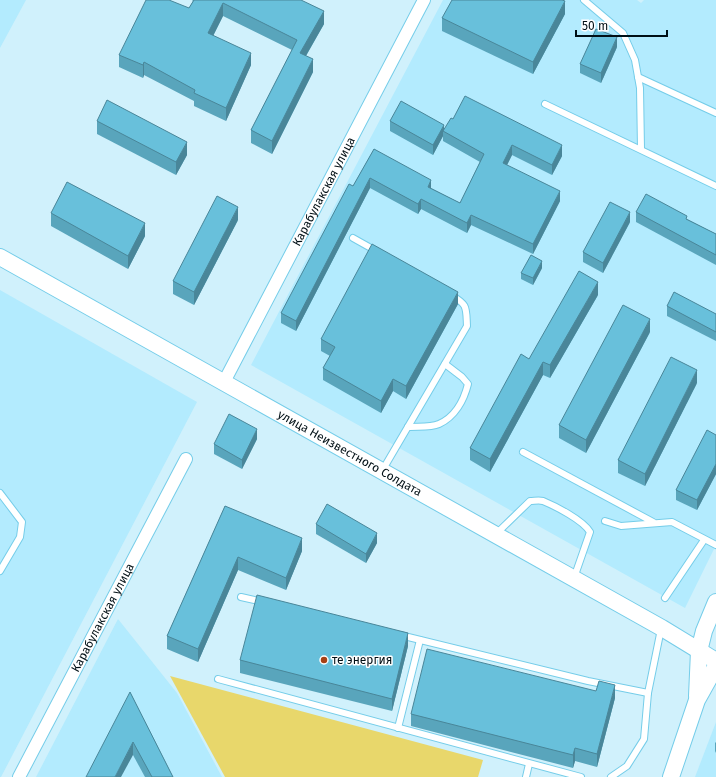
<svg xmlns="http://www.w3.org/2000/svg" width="716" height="777" font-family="'Fira Sans',sans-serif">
	<rect width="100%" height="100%" fill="#d0f1fc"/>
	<g fill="#b3ebfe">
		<polygon points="0,0 26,0 0,48"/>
		<polygon points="443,0 637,0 641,3 644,0 716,0 716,545 685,608 251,365"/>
		<polygon points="0,290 197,402 1,777 0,777"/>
		<polygon points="118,619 177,693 222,777 36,777"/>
		<polygon points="716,722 716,777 695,777"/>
	</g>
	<polygon fill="#e8d76b" points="170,676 483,760 478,777 225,777"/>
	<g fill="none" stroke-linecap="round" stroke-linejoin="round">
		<defs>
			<g id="lane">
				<polyline points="584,0 623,33 635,60 640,88 641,149"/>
				<polyline points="638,77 716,113"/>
				<polyline points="545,104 716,186"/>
				<polyline points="353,238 378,252"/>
				<path d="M 408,427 C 417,426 430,428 439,424 C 455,417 464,400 468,384 L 462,377 L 445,364"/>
				<polyline points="523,452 653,522"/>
				<path d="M 382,471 L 467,326 C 466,307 468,305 451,295"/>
				<polyline points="0,493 22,522 20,537 0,571"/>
				<polyline points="605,521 621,526 672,522 716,545"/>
				<path d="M 496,534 L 530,501 C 534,501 539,500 543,501 C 555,506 583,520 590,532 L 574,578"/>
				<polyline points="241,597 263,602"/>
				<polyline points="665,598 704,540"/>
				<polyline points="400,635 588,681 648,693"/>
				<polyline points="218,679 581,777"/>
				<polyline points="398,728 420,640"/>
				<polyline points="526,777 529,764"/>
				<polyline points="611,777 627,766 644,739 648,693 661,629"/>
			</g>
			<g id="street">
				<path id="s1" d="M 224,382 L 424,0"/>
				<path id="s2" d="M 19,777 L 186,459"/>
			</g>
			<g id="secondary">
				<path id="s3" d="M 0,257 L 662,628 L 716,661"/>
				<polyline points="697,696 699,651 704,631 716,602"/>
				<polyline points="671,777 697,700 716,666"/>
			</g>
		</defs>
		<use href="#lane" stroke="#75cde9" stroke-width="8"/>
		<use href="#street" stroke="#75cde9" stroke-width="14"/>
		<use href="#secondary" stroke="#75cde9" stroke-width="18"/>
		<use href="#lane" stroke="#fff" stroke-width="6"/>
		<use href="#street" stroke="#fff" stroke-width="12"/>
		<use href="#secondary" stroke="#fff" stroke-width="16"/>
	</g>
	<g fill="#59a5bc">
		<polygon points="192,0 301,0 324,24 306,56 313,72 272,154 251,143 251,130 292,50 223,16 213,36 251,65 226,121 194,106 194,101 144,75 143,78 119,67 119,55 189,8 193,1"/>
		<polygon points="565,14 533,74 442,31 442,18"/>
		<polygon points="617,47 601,83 580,73 580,64"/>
		<polygon points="453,119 562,156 552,175 512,155 507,165 560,201 533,254 471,225 467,233 421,209 418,214 370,188 296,331 281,323 281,313 374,149 431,188 460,203 480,162 443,141 443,136 433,155 390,131 390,121 444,130"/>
		<polygon points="97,121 187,155 176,175 97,134"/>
		<polygon points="636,212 687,219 716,234 716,265 636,222"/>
		<polygon points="51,213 145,236 128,269 51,226"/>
		<polygon points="238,220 194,305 173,294 173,281"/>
		<polygon points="630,222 603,273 583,262 583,252"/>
		<polygon points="542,268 533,285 521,279 521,273"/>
		<polygon points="598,295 550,378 543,375 490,472 470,460 470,448 529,359"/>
		<polygon points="458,304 406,399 393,391 381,413 323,380 323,368 330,356 321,351 321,339"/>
		<polygon points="667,306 716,314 716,341 667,316"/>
		<polygon points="650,332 586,453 559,438 559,425"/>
		<polygon points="697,383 645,486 618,473 618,460"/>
		<polygon points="716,435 716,474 697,510 676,500 676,490"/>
		<polygon points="257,439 242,469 214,454 214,444"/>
		<polygon points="225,506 302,551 286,590 238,570 198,662 167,649 167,636"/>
		<polygon points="316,524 377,543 366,563 316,534"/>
		<polygon points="408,646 392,711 240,673 240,660"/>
		<polygon points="130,692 173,777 145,777 133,755"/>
		<polygon points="615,698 597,767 575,761 573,768 411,726 411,714"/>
		<polygon points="716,742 716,753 715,751 715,743"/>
	</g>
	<g fill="#498699">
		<polygon points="565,1 565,14 533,74 533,62"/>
		<polygon points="223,3 223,16 208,46 208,33"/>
		<polygon points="324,11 324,24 300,66 300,53"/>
		<polygon points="617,37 617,47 601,83 601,73"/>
		<polygon points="251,53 251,65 226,121 226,108"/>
		<polygon points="313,59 313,72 272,154 272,141"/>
		<polygon points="144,62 144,75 143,78 143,65"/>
		<polygon points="444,125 444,132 443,131 443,136 433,155 433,145"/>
		<polygon points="187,142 187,155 176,175 176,162"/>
		<polygon points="512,145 512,155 503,173 503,163"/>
		<polygon points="562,145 562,156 552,175 552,165"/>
		<polygon points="370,178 370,188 296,331 296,321"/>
		<polygon points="431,180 431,190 428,187"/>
		<polygon points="560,191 560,201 533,254 533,244"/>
		<polygon points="421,199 421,209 418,214 418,204"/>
		<polygon points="238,207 238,220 194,305 194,292"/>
		<polygon points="630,212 630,222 603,273 603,263"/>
		<polygon points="471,215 471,225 467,233 467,223"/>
		<polygon points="145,223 145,236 128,269 128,256"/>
		<polygon points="542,261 542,268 533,285 533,278"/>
		<polygon points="598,282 598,295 550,378 550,365"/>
		<polygon points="458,292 458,304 406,399 406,386"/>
		<polygon points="650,319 650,332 586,453 586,440"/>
		<polygon points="543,362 543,375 490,472 490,459"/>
		<polygon points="697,370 697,383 645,486 645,474"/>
		<polygon points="393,379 393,391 381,413 381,401"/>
		<polygon points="257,429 257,439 242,469 242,460"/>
		<polygon points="716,464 716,474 697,510 697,500"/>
		<polygon points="377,533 377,543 366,563 366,554"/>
		<polygon points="302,538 302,551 286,590 286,578"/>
		<polygon points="238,557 238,570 198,662 198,649"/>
		<polygon points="408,633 408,646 392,711 392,699"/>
		<polygon points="615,685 615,698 597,767 597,754"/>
		<polygon points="133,742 133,755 121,777 115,777"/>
		<polygon points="575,748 575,761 573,768 573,755"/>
	</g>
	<g fill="#68c0db" stroke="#498699">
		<polygon points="146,0 169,0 189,8 194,0 301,0 324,11 300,53 313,59 272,141 251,130 297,40 223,3 208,33 251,53 226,108 194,93 195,90 144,62 143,65 119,55"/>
		<polygon points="452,0 562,0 565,1 533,62 442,18"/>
		<polygon points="596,29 617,37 601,73 580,64"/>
		<polygon points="465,96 562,145 552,165 512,145 503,163 560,191 533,244 471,215 467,223 421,199 418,204 370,178 296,321 281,313 349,184 353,186 374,149 431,180 428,187 460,203 484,154 443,131 451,118 453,119"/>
		<polygon points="107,100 187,142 176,162 97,121"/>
		<polygon points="401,101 444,125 433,145 390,121"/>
		<polygon points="67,182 145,223 128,256 51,213"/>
		<polygon points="646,194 687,216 686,219 716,234 716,255 636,212"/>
		<polygon points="217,196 238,207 194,292 173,281"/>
		<polygon points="610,202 630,212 603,263 583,252"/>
		<polygon points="372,244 458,292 406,386 393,379 381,401 323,368 335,347 321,339"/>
		<polygon points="531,255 542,261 533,278 521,273"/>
		<polygon points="579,271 598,282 550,365 543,362 490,459 470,448 521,354 529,359"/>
		<polygon points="674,292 716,314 716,332 667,306"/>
		<polygon points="623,305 650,319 586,440 559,425"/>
		<polygon points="671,357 697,370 645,474 618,460"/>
		<polygon points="229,414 257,429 242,460 214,444"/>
		<polygon points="707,430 716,435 716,464 697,500 676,490"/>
		<polygon points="327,504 377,533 366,554 316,524"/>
		<polygon points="225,506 302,538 286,578 238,557 198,649 167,636"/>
		<polygon points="257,595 408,633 392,699 240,660"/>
		<polygon points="427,649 596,691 599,681 615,685 597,754 575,748 573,755 411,714"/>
		<polygon points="130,692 173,777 152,777 133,742 115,777 86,777"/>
	</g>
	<circle fill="#a64115" stroke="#fff" stroke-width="1.5" cx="324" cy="660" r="4"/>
	<g text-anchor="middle" stroke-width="3" stroke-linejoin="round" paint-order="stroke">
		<g font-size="12" fill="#000f15" stroke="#fff">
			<text dy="4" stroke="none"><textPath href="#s1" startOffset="215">Карабулакская улица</textPath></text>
			<text dy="4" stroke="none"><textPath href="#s3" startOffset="401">улица Неизвестного Солдата</textPath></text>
			<text dy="4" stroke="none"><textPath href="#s2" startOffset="180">Карабулакская улица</textPath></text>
		</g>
		<g font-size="12" fill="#000f15" stroke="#fff" text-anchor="start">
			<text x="332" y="664">те энергия</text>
		</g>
	</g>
	<path d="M576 30v6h91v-6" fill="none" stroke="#000f15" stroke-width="2"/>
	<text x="582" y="30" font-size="12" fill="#000f15" stroke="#ffffff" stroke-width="3" paint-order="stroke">50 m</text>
</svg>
